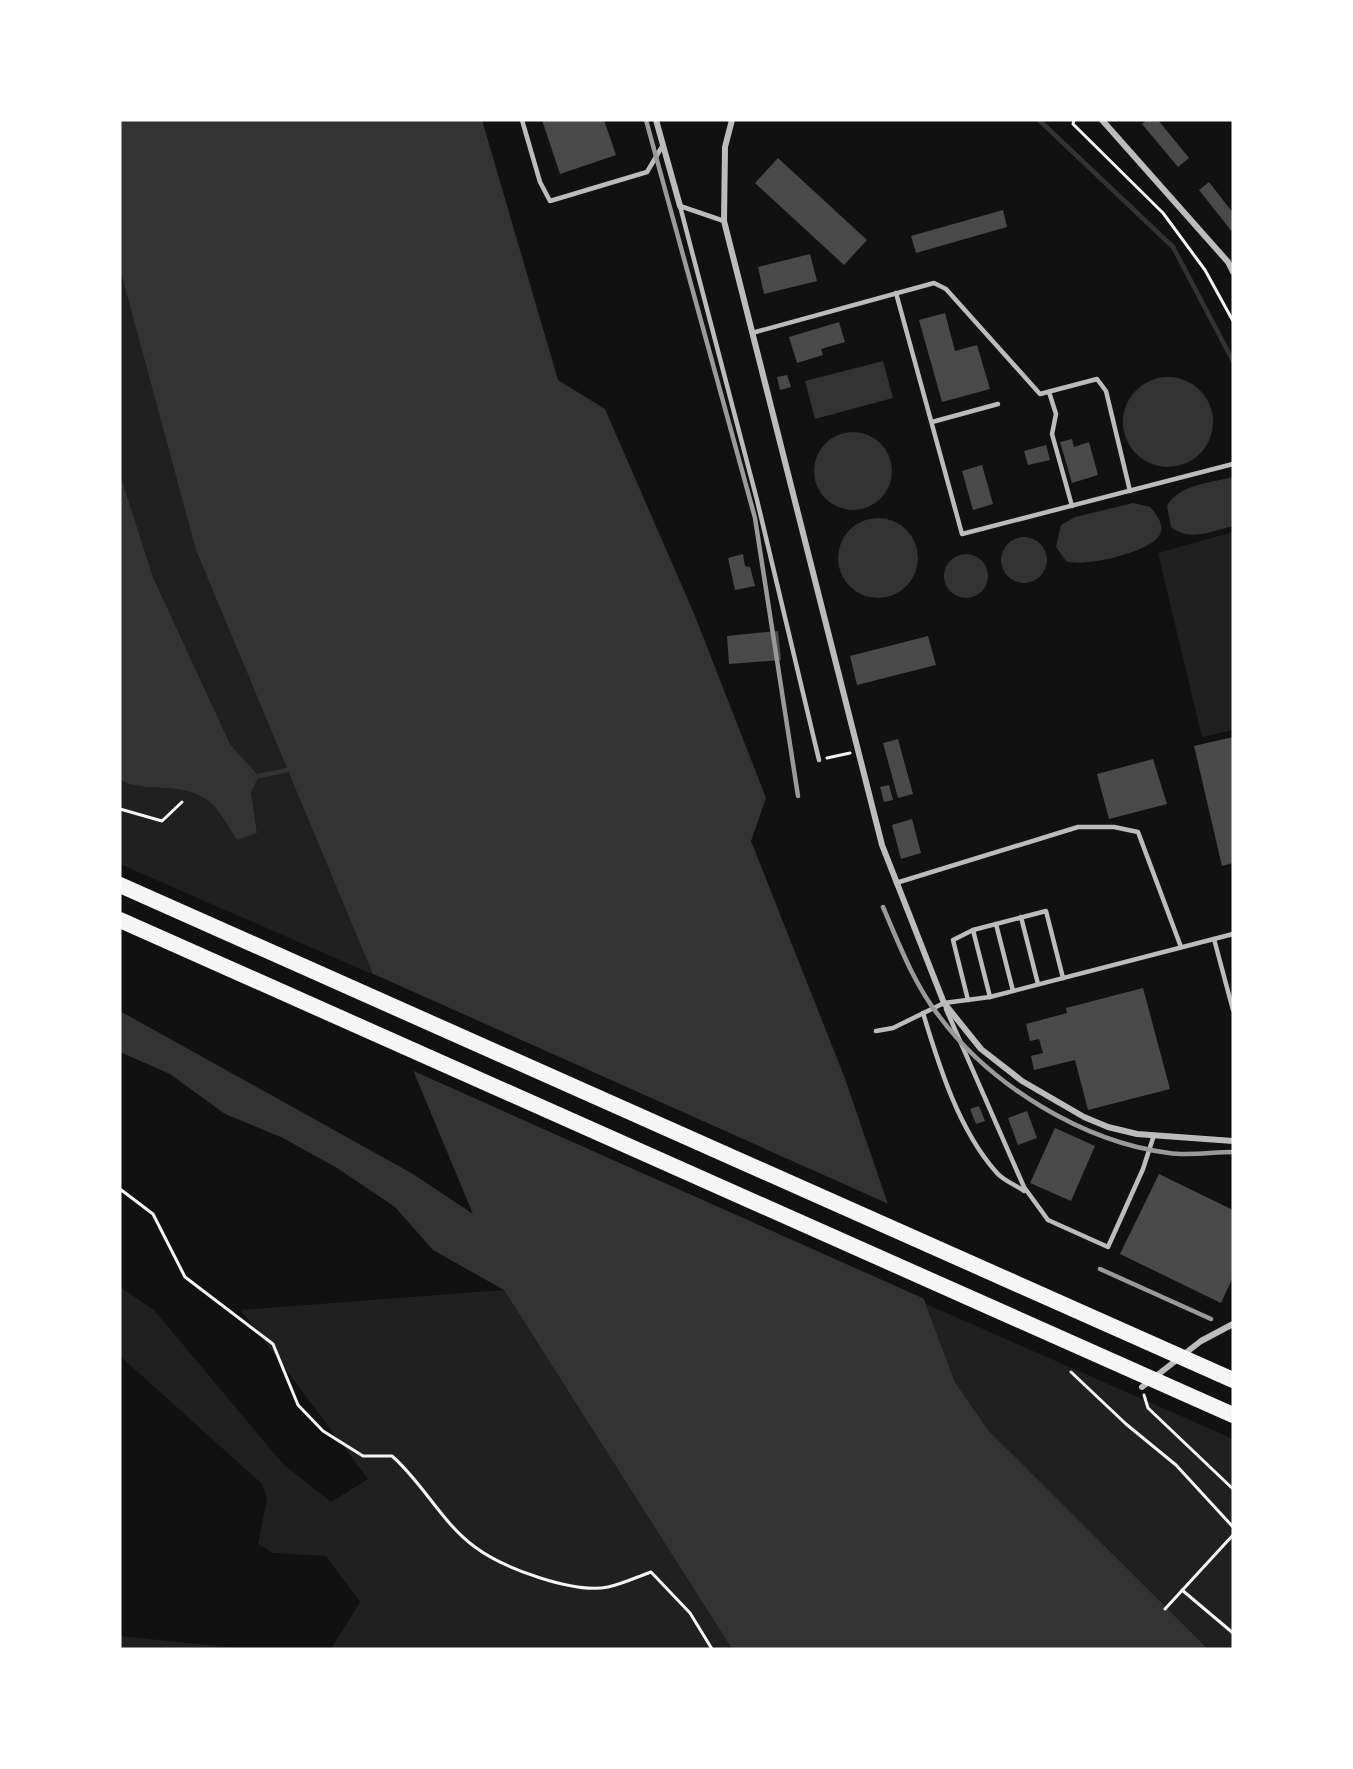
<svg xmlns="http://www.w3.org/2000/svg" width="1353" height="1769" font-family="Jost,sans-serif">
	<rect width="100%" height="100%" fill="#111"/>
	<g fill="#202020">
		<path d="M 120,269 L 197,550 L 374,975 L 120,864 L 120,779 C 142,795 181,779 210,802 C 220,810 229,829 237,840 L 257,832 L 251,792 L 259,776 L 230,744 L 153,577 L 120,474 Z"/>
		<polygon points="1233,532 1233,730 1202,737 1158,553"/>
		<polygon points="120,1287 154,1310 283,1464 331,1502 368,1479 241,1310 504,1290 732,1649 331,1649 360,1602 326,1556 273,1553 258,1544 267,1499 262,1484 120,1356"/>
		<polygon points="926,1304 1233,1439 1233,1649 1208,1649 988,1430 955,1382"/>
		<polygon points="120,1636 245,1649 120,1649"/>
	</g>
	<g fill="#333">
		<polygon points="120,120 482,120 558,380 605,409 695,616 766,798 751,841 844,1076 887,1201 955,1382 988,1430 1208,1649 732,1649 504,1290 433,1250 395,1207 337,1168 283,1138 225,1114 170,1074 120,1052 120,1011 413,1174 473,1214 196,550 120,269"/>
		<polygon points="883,361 893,398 815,419 805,381"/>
		<circle cx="1168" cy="422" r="45"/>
		<circle cx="853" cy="471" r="39"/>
		<path d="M 120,474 L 153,577 L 230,744 L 259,776 L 251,792 L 257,833 L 237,840 C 229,829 220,810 210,802 C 181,779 142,795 120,779 Z"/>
		<path d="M 1233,477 L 1233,526 C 1212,531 1190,542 1171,527 L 1167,506 C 1179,484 1211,483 1233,477 Z"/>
		<path d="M 1133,503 L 1150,507 C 1156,514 1163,522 1161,532 C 1156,552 1082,568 1066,561 L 1056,547 L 1061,525 L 1075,517 Z"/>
		<circle cx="878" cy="558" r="40"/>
		<circle cx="1024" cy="560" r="23"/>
		<circle cx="966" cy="576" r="22"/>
	</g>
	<polygon fill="#111" points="369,972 891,1205 927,1300 409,1069"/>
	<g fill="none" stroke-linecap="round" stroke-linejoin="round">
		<g stroke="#333" stroke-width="4.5">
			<polyline points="1039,120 1173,247 1233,361"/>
			<polyline points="259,776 292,769"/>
		</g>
	</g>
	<g fill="#4a4a4a">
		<polygon points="542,120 604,120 616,155 560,174"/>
		<polygon points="1147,120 1158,120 1189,158 1178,167 1142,124"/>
		<polygon points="778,158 867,240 844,265 755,183"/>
		<polygon points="1209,182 1233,213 1233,233 1199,190"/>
		<polygon points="1003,210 1007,227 916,253 911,236"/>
		<polygon points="810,254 817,281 764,294 758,267"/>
		<polygon points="945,313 955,351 977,345 990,389 942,402 919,320"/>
		<polygon points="839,322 845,342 821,349 823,355 797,363 789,337"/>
		<polygon points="787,375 791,387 780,390 777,377"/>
		<polygon points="1072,439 1074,447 1089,442 1098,475 1072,483 1060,442"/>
		<polygon points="1046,445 1050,460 1028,465 1024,451"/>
		<polygon points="982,465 993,504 973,510 962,471"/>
		<polygon points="743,554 745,566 750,567 755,586 735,590 728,558"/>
		<polygon points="778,631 781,660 729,664 727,636"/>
		<polygon points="928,636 936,665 857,685 850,656"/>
		<polygon points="1233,737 1233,863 1222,866 1194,746"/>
		<polygon points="898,739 913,794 898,798 883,743"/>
		<polygon points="1153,759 1167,804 1109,819 1097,774"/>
		<polygon points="889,785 893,800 884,802 880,787"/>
		<polygon points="912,819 921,853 901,859 892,825"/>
		<polygon points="1143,988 1170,1089 1088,1110 1075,1060 1034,1070 1031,1056 1043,1053 1039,1039 1030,1041 1026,1024 1067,1013 1066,1008"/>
		<polygon points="979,1106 985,1121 976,1124 970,1109"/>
		<polygon points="1027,1111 1037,1138 1018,1145 1008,1118"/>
		<polygon points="1055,1128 1095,1146 1071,1201 1030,1183"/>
		<polygon points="1159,1174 1233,1210 1233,1277 1221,1303 1120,1254"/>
	</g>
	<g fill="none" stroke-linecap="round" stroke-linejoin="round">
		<g stroke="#f5f5f5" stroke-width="3">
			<polyline points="1074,120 1073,124 1163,213 1205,270 1233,321"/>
			<polyline points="827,758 850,753"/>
			<polyline points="120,809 162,821 182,802"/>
			<path d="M 120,1189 L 153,1214 L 185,1277 L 273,1344 L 298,1405 L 323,1431 L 363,1456 L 392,1456 C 423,1483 442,1523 475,1547 C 503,1568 573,1594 608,1587 C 622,1584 637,1577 651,1572 L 690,1613 L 712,1649"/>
			<polyline points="1071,1372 1126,1424 1176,1465 1233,1527"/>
			<polyline points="1144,1395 1148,1408 1233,1489"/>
			<polyline points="1182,1590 1233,1633"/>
			<polyline points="1165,1609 1233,1535"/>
		</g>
		<g stroke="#bcbcbc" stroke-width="4.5">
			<polyline points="522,120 540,182 550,201 647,172 663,145"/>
			<polyline points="680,206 757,500 819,760"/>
			<polyline points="680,206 724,221"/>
			<polyline points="896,293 962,534 1233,464"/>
			<polyline points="752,333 934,283 946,289 1040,394 1097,379 1106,391 1130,491"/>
			<polyline points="1049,392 1056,414 1052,434 1072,506"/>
			<polyline points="932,422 998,404"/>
			<polyline points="896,883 1078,827 1114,827 1138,832 1181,947"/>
			<polyline points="1021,917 1038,984"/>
			<polyline points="996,924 1013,991"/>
			<polyline points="973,930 990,997"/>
			<polyline points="1214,939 1233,1010"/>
			<polyline points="968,1000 953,940 973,930 1046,911 1063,978"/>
			<polyline points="946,1009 1024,1187 1048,1220 1108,1247 1143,1169 1154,1135"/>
			<path d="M 923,1013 C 939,1066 959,1131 997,1173 C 1004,1181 1016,1185 1024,1191"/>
			<polyline points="876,1031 893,1028 944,1003 990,997 1233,934"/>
		</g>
		<g stroke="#bcbcbc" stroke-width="6">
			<polyline points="656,120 680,206"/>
			<polyline points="732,120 725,147 724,221 882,845 944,1003 981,1049 1022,1081 1084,1117 1108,1127 1137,1134 1233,1141"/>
			<polyline points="1102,120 1228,262 1233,272"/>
			<polyline points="1142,1387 1201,1341 1233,1324"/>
		</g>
		<g stroke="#f5f5f5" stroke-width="16">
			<polyline points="120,885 1233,1380"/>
			<polyline points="120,920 1233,1415"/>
		</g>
		<g stroke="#9a9a9a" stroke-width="4.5">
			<polyline points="646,120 755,518 798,796"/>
			<path d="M 883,907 C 899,944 914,984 939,1016 C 990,1085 1083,1142 1169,1153 C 1189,1156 1212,1152 1233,1152"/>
			<polyline points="1100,1269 1211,1319"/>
		</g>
	</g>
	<rect width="1353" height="1769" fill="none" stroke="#ffffff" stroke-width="243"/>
</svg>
